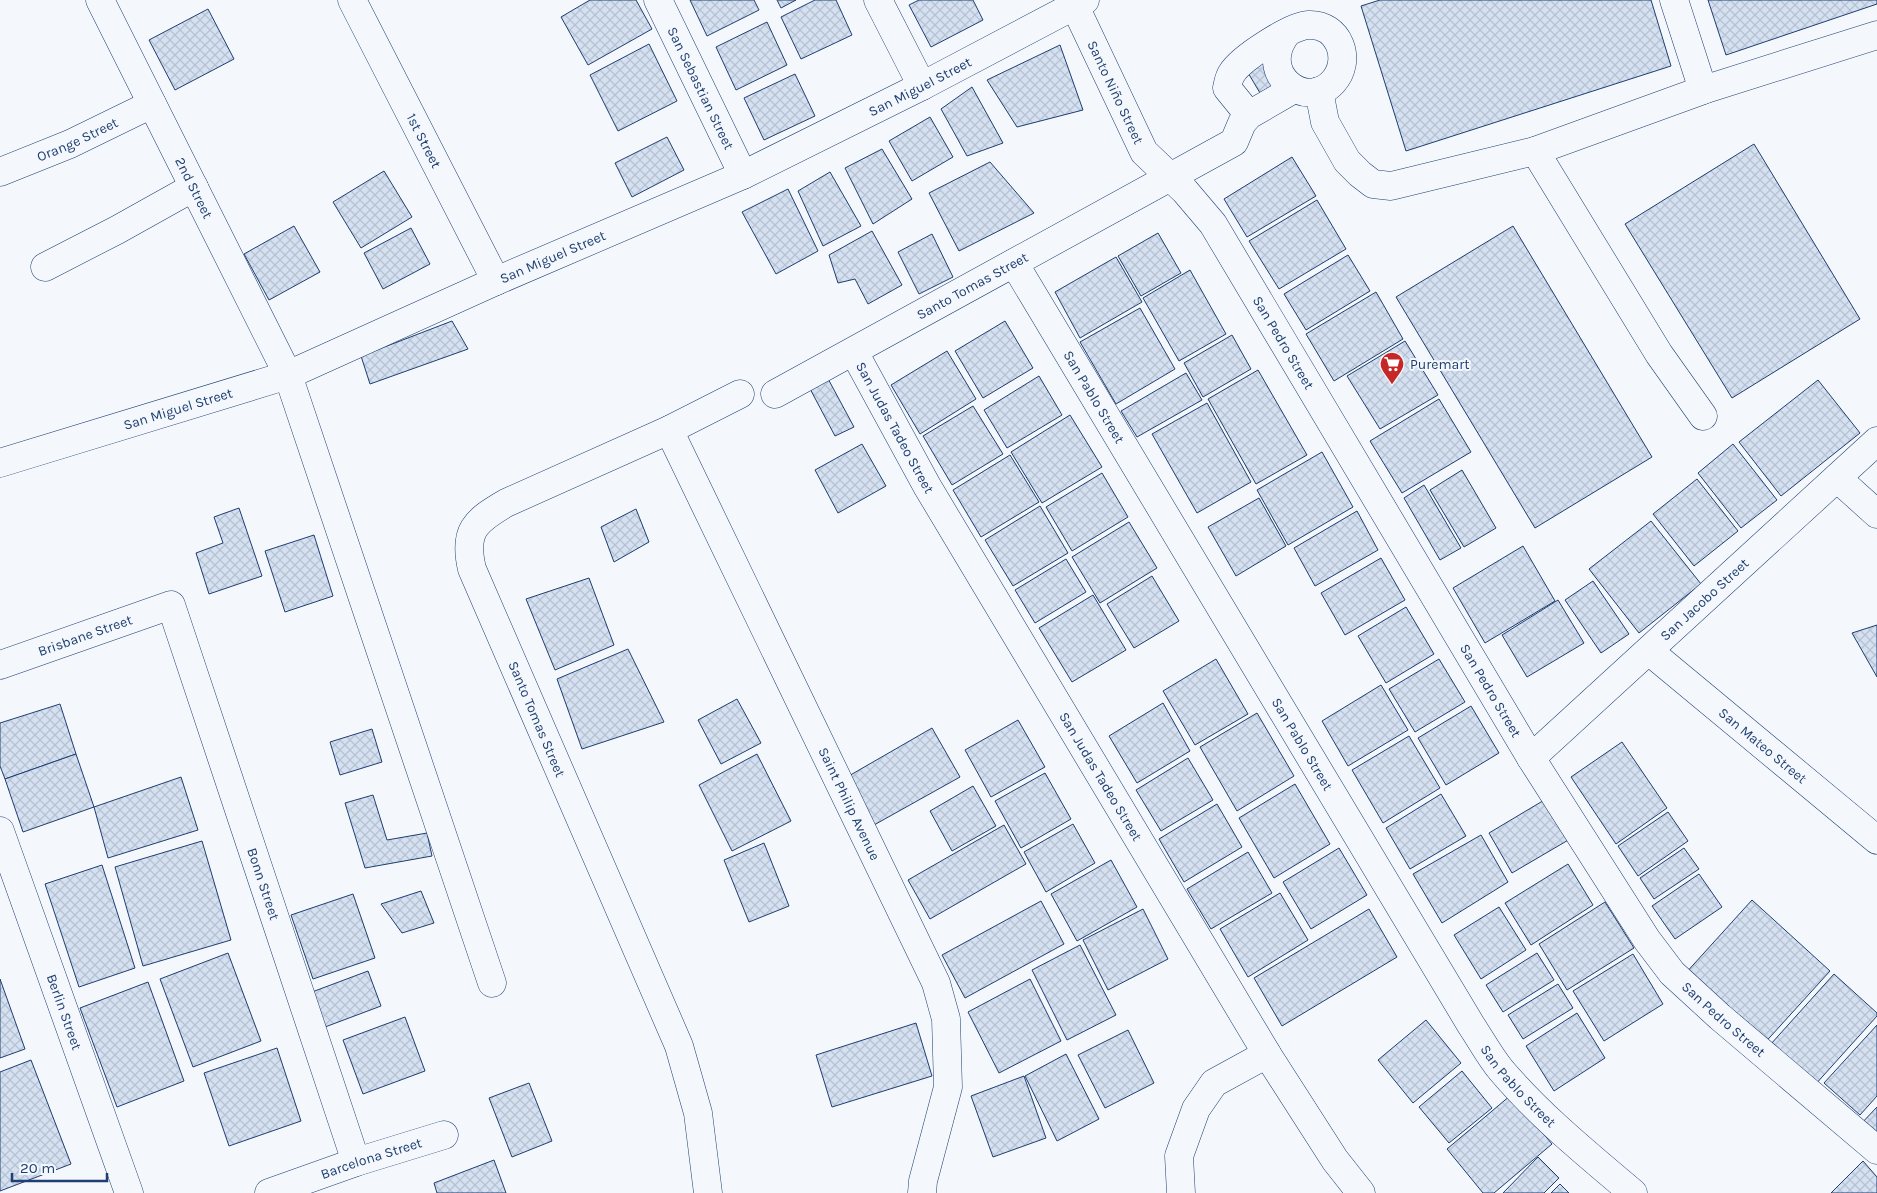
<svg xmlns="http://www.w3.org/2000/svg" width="1877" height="1193" font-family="Karla,sans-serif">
	<defs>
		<pattern id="building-cross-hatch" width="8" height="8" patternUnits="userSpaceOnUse" patternTransform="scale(1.25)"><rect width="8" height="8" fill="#d5e0f0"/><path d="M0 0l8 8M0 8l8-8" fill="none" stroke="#b6c1d1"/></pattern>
	</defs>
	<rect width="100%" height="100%" fill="#f4f7fb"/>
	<g fill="url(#building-cross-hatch)" stroke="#1d3f73">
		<polygon points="590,0 636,0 652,29 588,65 561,17"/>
		<polygon points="690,0 754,0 759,10 707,36"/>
		<polygon points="777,0 796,0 781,8"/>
		<polygon points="815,0 836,0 852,35 801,59 781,17"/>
		<polygon points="919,0 973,0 983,20 931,47 909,5"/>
		<polygon points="1380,0 1651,0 1671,66 1406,151 1361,6"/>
		<polygon points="1708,0 1877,0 1877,4 1726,55"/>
		<polygon points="208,9 234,59 175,90 149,40"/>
		<polygon points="767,22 787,65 736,90 716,47"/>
		<polygon points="649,44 677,101 618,131 590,75"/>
		<polygon points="1060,45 1083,110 1017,127 987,80"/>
		<polygon points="1264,60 1278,82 1260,93 1247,71"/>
		<polygon points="795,74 815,116 764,140 744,98"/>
		<polygon points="972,87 1003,143 967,156 941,109"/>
		<polygon points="930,117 953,157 912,181 889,141"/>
		<polygon points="667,137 684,170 632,197 615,163"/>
		<polygon points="1754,144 1860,319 1732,398 1625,224"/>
		<polygon points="882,149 912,199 873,224 845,168"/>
		<polygon points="1292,157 1316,196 1247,237 1224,199"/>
		<polygon points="990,162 1034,213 959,251 929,193"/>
		<polygon points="384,171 412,217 361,248 333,202"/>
		<polygon points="830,172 861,226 823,246 798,191"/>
		<polygon points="788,189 818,251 776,274 742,212"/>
		<polygon points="1317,200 1346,249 1279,289 1249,241"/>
		<polygon points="294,226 320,272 269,300 244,254"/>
		<polygon points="1513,226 1652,457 1535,528 1396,297"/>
		<polygon points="411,228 430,264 383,289 364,253"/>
		<polygon points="872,231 902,285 868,304 855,279 838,283 829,255"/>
		<polygon points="1158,233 1181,273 1141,296 1118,256"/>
		<polygon points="932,234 953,277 919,294 898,252"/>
		<polygon points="1348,255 1370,291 1306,330 1284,294"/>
		<polygon points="1116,257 1142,302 1080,338 1055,292"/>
		<polygon points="1190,270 1226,334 1179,361 1143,298"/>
		<polygon points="1376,292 1403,339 1334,381 1306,334"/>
		<polygon points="1140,308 1175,369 1116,404 1080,342"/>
		<polygon points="452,321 468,349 370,384 361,356"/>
		<polygon points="1005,321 1033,368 983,398 955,351"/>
		<polygon points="1232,335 1251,369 1203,397 1184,363"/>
		<polygon points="1405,341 1438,395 1380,429 1347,376"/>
		<polygon points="947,351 976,399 920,434 891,385"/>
		<polygon points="1258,370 1307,455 1256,484 1208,399"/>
		<polygon points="1186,373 1202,400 1137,437 1121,411"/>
		<polygon points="826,375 854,427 835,436 808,385"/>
		<polygon points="1039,376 1062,415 1007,448 984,410"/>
		<polygon points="1818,380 1860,433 1781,496 1739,442"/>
		<polygon points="1439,399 1471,452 1402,493 1370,441"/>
		<polygon points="1207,403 1251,482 1197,513 1152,434"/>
		<polygon points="973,406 1003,454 952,485 923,436"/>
		<polygon points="1070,415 1102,467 1042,503 1011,452"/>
		<polygon points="862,444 886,486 838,513 815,470"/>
		<polygon points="1733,444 1777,500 1741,528 1698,473"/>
		<polygon points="1322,452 1353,507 1288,545 1257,490"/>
		<polygon points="1010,455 1039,502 981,537 953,490"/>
		<polygon points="1462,470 1496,528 1464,547 1430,490"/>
		<polygon points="1102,473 1128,517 1072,551 1046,507"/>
		<polygon points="1697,479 1738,531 1694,566 1653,514"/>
		<polygon points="1424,485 1461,548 1440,560 1404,498"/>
		<polygon points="1259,498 1286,546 1236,576 1208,527"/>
		<polygon points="1040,506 1068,553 1013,586 985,540"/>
		<polygon points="239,508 262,576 209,594 196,553 223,543 214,517"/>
		<polygon points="636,509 649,542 614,562 601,527"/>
		<polygon points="1357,511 1378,550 1315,586 1294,548"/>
		<polygon points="1651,521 1701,584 1639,633 1589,569"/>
		<polygon points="1129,522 1157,568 1100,603 1072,557"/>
		<polygon points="314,535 333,596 285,612 265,551"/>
		<polygon points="1523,546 1555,601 1485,643 1453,588"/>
		<polygon points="1381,558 1405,600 1345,635 1321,593"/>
		<polygon points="1066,559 1086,592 1035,623 1015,590"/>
		<polygon points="1152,576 1179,621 1134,648 1107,604"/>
		<polygon points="589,578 614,645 555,670 526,599"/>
		<polygon points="1593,581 1629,634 1601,653 1565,600"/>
		<polygon points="1093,595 1126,650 1072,682 1039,628"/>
		<polygon points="1558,600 1584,643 1527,677 1502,635"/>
		<polygon points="1406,607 1434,654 1386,683 1358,636"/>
		<polygon points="1877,625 1877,677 1852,633"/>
		<polygon points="628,649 664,722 582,749 557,679"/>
		<polygon points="1216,659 1248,714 1195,745 1163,691"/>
		<polygon points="1439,659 1465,702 1415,732 1389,689"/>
		<polygon points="1381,685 1408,730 1348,766 1322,721"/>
		<polygon points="737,699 761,743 721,764 698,720"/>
		<polygon points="1163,703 1190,751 1137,783 1109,736"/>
		<polygon points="60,704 76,754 5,779 0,766 0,723"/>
		<polygon points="1471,706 1499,753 1446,785 1418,738"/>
		<polygon points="1257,713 1294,776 1237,811 1200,747"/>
		<polygon points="1018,720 1045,767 991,797 965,750"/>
		<polygon points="932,728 960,777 874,825 847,777"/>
		<polygon points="372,729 382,762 340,775 330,742"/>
		<polygon points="1409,736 1440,788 1383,823 1352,770"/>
		<polygon points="1622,742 1667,808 1616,844 1571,777"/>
		<polygon points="76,754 94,807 23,832 5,779"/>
		<polygon points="757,754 791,821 732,851 699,785"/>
		<polygon points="1188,758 1213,800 1161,831 1136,790"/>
		<polygon points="1045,773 1071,819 1021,848 995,801"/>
		<polygon points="181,777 198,830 108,858 94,807"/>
		<polygon points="1295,784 1330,844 1274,878 1239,818"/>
		<polygon points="973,786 996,826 952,851 930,811"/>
		<polygon points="1441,794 1466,836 1410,869 1386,828"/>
		<polygon points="373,795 387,840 427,833 432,856 365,868 345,803"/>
		<polygon points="1546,799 1570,839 1512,873 1489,833"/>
		<polygon points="1217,804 1242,847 1184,882 1159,839"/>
		<polygon points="1668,812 1688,841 1638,876 1618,846"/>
		<polygon points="1073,824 1095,863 1046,892 1024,852"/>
		<polygon points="1004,825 1026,864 930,919 908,880"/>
		<polygon points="1481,835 1508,882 1442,923 1413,874"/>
		<polygon points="202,841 231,940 143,966 115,867"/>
		<polygon points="764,843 789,906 749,922 724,860"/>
		<polygon points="1339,848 1367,895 1311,929 1283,882"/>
		<polygon points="1684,848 1699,869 1654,899 1640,878"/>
		<polygon points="1248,852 1272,893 1211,929 1187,889"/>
		<polygon points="1111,860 1137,907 1077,941 1051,894"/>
		<polygon points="1568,864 1593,905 1531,945 1505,903"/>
		<polygon points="102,865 135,968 79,987 45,884"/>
		<polygon points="1699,874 1722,907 1675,939 1652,906"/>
		<polygon points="421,891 434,923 402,933 381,904"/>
		<polygon points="1280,893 1308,940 1248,977 1220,929"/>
		<polygon points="353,894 375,958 313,979 291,915"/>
		<polygon points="1752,900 1830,971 1761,1047 1684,975"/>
		<polygon points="1041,901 1064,944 965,998 942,955"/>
		<polygon points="1605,902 1634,948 1567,990 1539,944"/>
		<polygon points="1499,907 1526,950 1481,979 1454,935"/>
		<polygon points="1143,909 1168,959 1108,990 1083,940"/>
		<polygon points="1369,909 1397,957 1282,1026 1254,978"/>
		<polygon points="1080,945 1116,1015 1067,1040 1032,970"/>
		<polygon points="228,953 261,1041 193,1067 160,979"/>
		<polygon points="1537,953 1554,980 1503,1012 1486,985"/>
		<polygon points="1633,954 1663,1004 1604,1041 1573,991"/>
		<polygon points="368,971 381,1006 325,1027 312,992"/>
		<polygon points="1834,974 1877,1013 1877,1016 1814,1086 1770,1045"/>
		<polygon points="0,979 25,1049 0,1058"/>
		<polygon points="1030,979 1061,1041 999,1073 968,1012"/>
		<polygon points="148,982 184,1081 117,1107 80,1008"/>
		<polygon points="1558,984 1573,1008 1523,1039 1508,1015"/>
		<polygon points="1577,1013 1605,1058 1554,1091 1526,1046"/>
		<polygon points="405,1017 425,1071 363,1094 343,1040"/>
		<polygon points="1426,1020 1461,1063 1413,1103 1378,1060"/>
		<polygon points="916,1023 932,1076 832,1107 816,1055"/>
		<polygon points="1877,1025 1877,1096 1860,1115 1824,1083"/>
		<polygon points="1128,1030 1154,1083 1105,1108 1078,1055"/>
		<polygon points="277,1048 301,1121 229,1146 204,1073"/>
		<polygon points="1066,1054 1099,1119 1057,1141 1025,1076"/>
		<polygon points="31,1060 71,1164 0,1191 0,1072"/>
		<polygon points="1462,1071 1492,1108 1449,1143 1419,1107"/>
		<polygon points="1024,1076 1046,1138 993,1157 971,1096"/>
		<polygon points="529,1083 552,1141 512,1157 489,1098"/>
		<polygon points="1511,1095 1552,1144 1494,1193 1483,1193 1447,1149"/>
		<polygon points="1877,1107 1877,1144 1858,1127"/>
		<polygon points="1538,1157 1559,1178 1544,1193 1503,1193"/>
		<polygon points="494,1160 506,1193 437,1193 434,1183"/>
		<polygon points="1863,1161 1877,1177 1877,1193 1831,1193"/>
		<polygon points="1560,1184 1569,1193 1551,1193"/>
	</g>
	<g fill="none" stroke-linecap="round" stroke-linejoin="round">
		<defs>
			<g id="minor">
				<path id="s1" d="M 100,0 L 288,375 L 492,983"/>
				<path id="s2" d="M 352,0 L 496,281"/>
				<path id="s3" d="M 658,0 L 743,175"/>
				<polyline points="878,0 922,86"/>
				<path id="s4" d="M 1072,0 L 1144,152 L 1185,191 L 1213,224 L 1531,758 L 1647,940 L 1672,973 L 1720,1017 L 1877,1150"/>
				<polyline points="1674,0 1703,90"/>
				<polyline points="1319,91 1325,122 1347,161 1360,174 1373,184 1391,186 1535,151 1703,90 1877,35"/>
				<path d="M 1249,115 L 1227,88 C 1228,83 1229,77 1232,73 C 1241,58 1291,26 1308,25 C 1339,23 1353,60 1333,82 C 1306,112 1255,73 1287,33"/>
				<polyline points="1535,151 1659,354 1703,416"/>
				<path id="s5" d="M 0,172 L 70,144 L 152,104"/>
				<path id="s6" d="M 1014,263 L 1471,1025 C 1481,1040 1490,1057 1501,1070 C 1540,1116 1587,1154 1633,1193"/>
				<polyline points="45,267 117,230 194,187"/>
				<path id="s7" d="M 854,352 L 927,486 L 1267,1054 L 1335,1160 L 1361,1193"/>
				<path id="s8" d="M 775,394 L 1234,142 L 1242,123 L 1249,115 L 1294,89"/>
				<path id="s9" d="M 669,430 L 936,983 L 946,1019 L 948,1087 L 923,1181 L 922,1193"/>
				<path id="s10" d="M 0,463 L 288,375 L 496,281 L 743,175 L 922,86 L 1085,0"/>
				<polyline points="1837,478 1877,514"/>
				<path id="s11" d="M 1649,651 L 1877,840"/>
				<path id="s12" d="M 0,665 L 171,605 L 356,1162"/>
				<path id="s13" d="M 1531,758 L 1877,441"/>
				<path id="s14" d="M 0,831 L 129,1193"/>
				<path id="s15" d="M 269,1193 L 356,1162 L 444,1135"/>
				<path d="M 708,1193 L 698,1113 L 679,1046 L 472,569 C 463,531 475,521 506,503 L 669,430 L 740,394"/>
				<polyline points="1181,1193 1179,1156 1196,1109 1214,1083 1267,1054"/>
			</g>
		</defs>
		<use href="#minor" stroke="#1d3f73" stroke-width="29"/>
		<use href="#minor" stroke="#f4f7fb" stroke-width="28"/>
	</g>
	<defs>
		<symbol id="supermarket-pin" viewBox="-11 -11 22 30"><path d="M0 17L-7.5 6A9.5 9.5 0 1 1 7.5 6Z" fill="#c62828" stroke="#f4f7fb"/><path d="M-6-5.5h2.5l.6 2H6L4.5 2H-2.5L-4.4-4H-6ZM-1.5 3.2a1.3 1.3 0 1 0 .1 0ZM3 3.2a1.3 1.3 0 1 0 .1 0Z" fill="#fff"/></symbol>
	</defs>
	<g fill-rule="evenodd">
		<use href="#supermarket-pin" x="1378" y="350" width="28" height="38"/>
	</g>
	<g text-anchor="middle" stroke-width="4" stroke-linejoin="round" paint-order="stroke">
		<g font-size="14" fill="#1d3f73" stroke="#f4f7fb">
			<text dy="5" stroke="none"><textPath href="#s10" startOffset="996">San Miguel Street</textPath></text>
			<text dy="5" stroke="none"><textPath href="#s3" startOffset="98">San Sebastian Street</textPath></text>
			<text dy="5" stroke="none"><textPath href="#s4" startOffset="102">Santo Niño Street</textPath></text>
			<text dy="5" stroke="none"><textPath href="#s5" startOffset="84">Orange Street</textPath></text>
			<text dy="5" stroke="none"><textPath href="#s2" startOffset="158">1st Street</textPath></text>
			<text dy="5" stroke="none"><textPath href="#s1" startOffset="210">2nd Street</textPath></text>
			<text dy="5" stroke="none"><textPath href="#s10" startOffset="591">San Miguel Street</textPath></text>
			<text dy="5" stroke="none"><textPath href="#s8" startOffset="225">Santo Tomas Street</textPath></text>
			<text dy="5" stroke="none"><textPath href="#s4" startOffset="406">San Pedro Street</textPath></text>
			<text dy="5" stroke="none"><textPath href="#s6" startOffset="156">San Pablo Street</textPath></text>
			<text dy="5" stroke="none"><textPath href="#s10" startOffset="186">San Miguel Street</textPath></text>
			<text dy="5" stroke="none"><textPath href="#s7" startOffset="86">San Judas Tadeo Street</textPath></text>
			<text dy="5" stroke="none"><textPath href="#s13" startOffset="235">San Jacobo Street</textPath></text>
			<text dy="5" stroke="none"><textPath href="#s12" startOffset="90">Brisbane Street</textPath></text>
			<text dy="5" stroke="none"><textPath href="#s4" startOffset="811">San Pedro Street</textPath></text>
			<text transform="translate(537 719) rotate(67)" y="5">Santo Tomas Street</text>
			<text dy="5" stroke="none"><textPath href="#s6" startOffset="561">San Pablo Street</textPath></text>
			<text dy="5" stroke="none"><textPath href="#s11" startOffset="148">San Mateo Street</textPath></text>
			<text dy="5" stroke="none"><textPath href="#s7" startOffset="491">San Judas Tadeo Street</textPath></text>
			<text dy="5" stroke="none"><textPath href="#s9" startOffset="415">Saint Philip Avenue</textPath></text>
			<text dy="5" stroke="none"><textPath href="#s12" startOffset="475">Bonn Street</textPath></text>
			<text dy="5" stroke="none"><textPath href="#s14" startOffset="192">Berlin Street</textPath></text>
			<text dy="5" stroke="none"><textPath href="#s4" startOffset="1216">San Pedro Street</textPath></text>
			<text dy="5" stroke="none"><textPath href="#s6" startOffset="966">San Pablo Street</textPath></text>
			<text dy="5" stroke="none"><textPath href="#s15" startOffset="108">Barcelona Street</textPath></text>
		</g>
		<g font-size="14" fill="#1d3f73" stroke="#f4f7fb" text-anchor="start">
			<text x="1410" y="369">Puremart</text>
		</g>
	</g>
	<path d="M12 1173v8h95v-8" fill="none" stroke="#1d3f73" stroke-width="2.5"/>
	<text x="20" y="1173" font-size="15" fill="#1d3f73" stroke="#f4f7fb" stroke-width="4" paint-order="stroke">20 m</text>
</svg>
